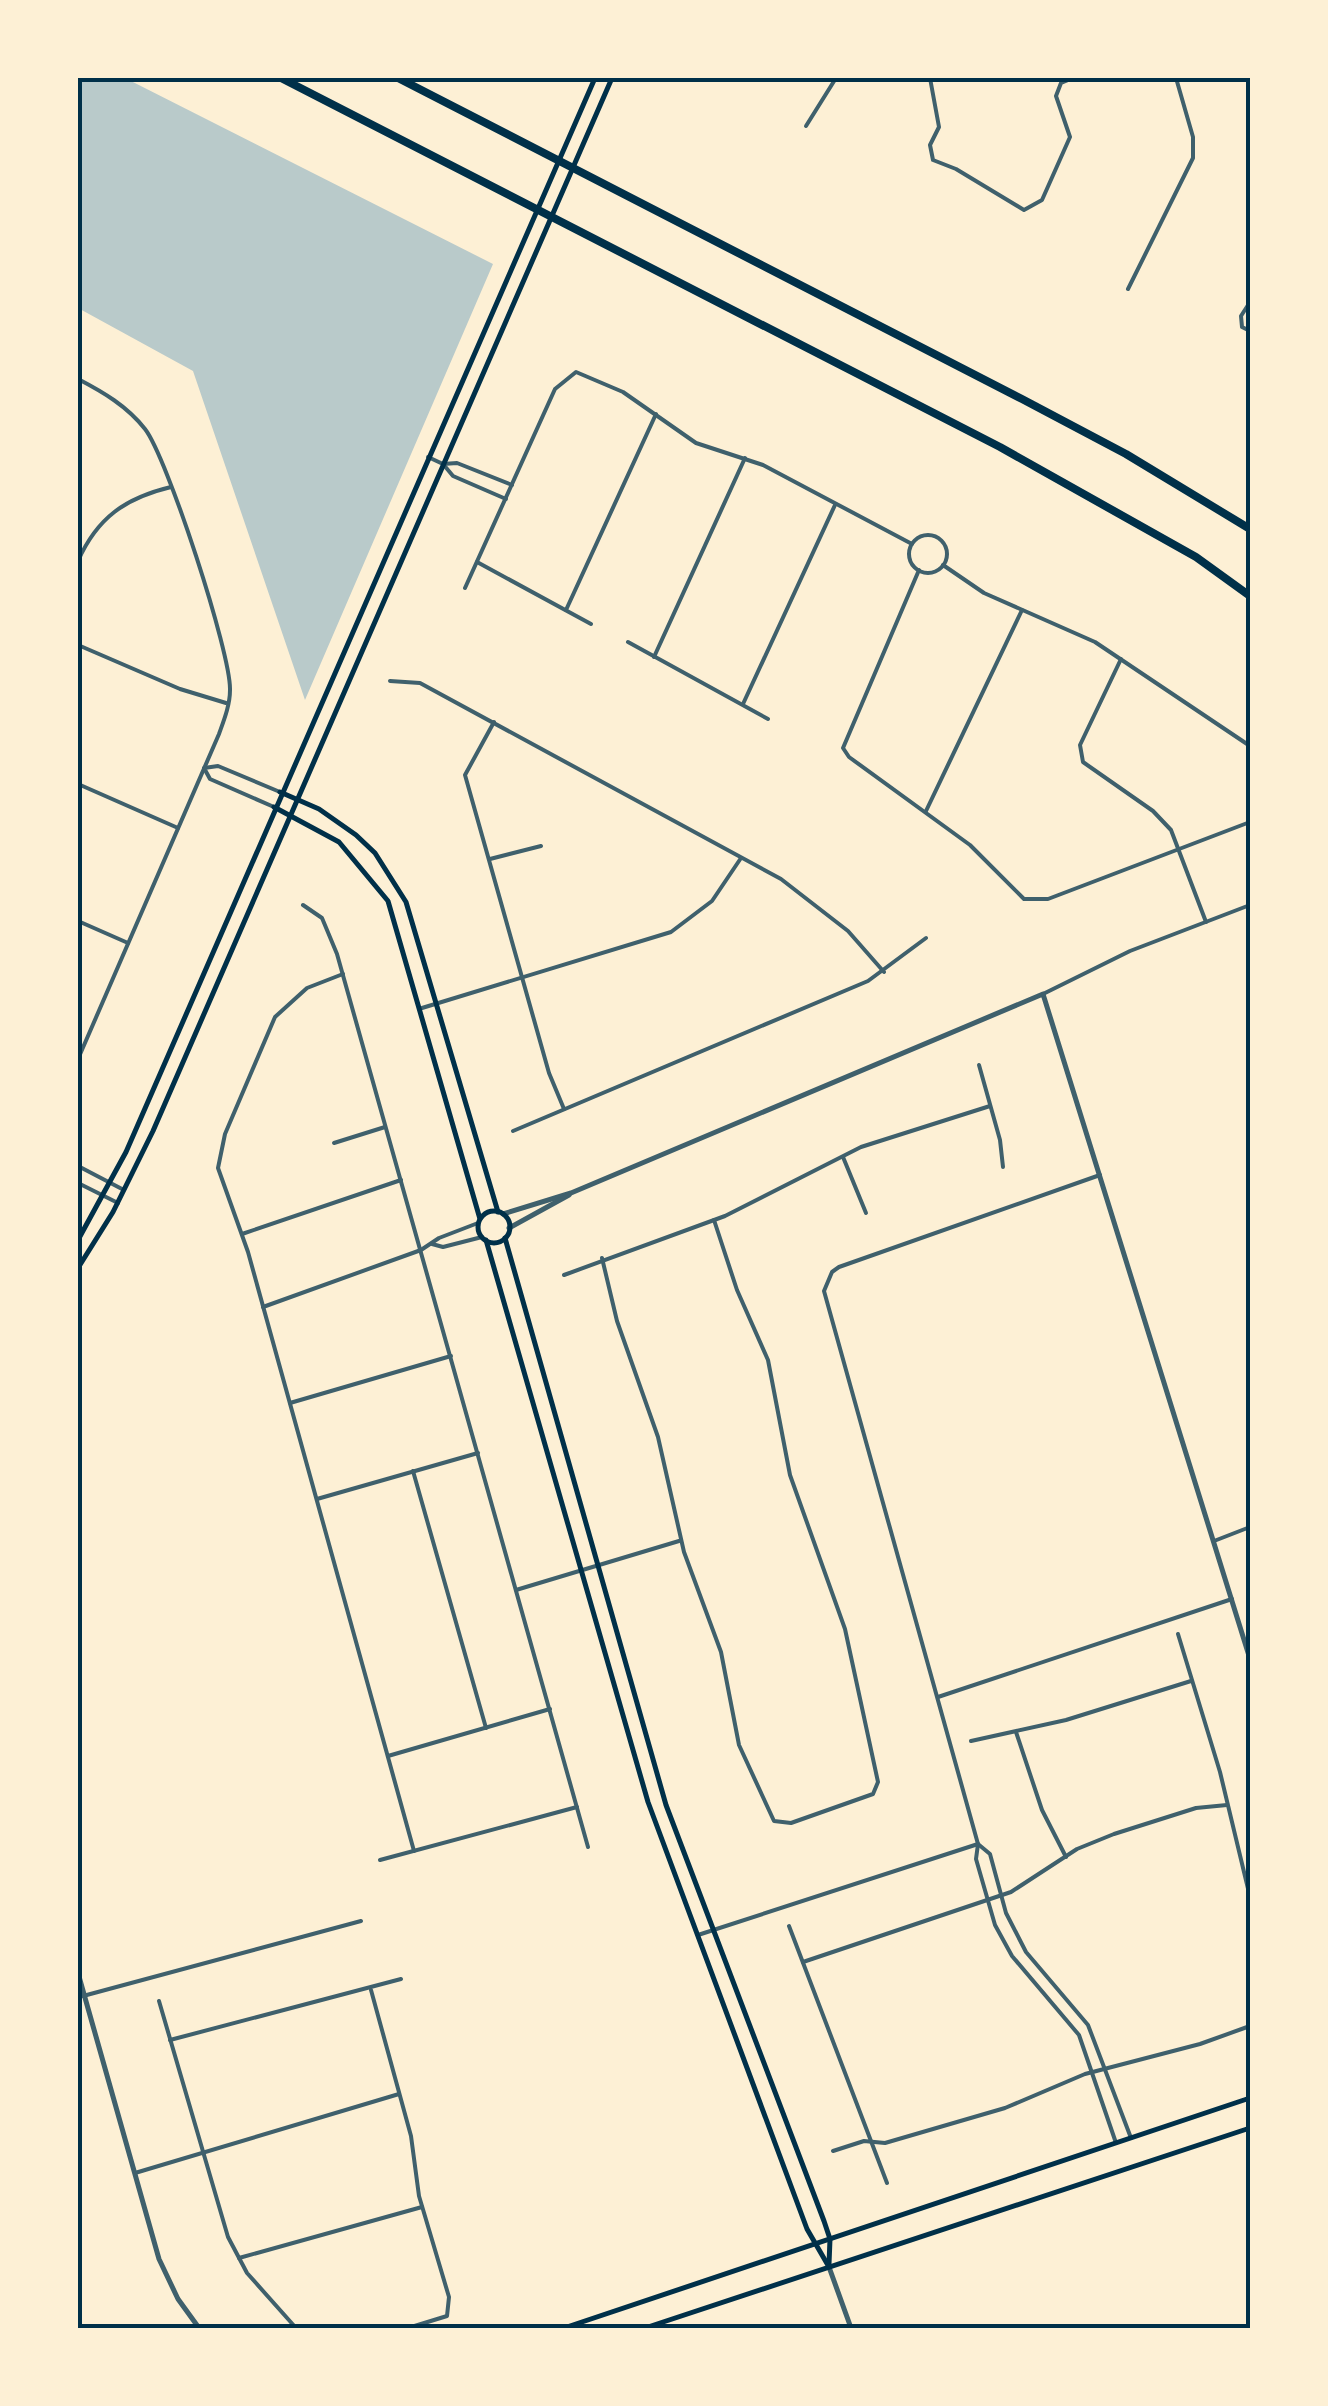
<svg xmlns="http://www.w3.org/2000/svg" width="1328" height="2406" font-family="Literata,serif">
	<rect width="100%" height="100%" fill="#fdf0d5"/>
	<polygon fill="#b9caca" points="78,78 125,78 493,264 305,700 193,371 78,308"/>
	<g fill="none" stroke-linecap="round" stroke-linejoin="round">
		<g stroke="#3f606c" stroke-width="4">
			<polyline points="930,78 939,127 930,145 933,160 956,169 1024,210 1042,200 1070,137 1056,96 1061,83 1073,78"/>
			<polyline points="806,126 836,78"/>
			<polyline points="1128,289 1193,158 1193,137 1176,78"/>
			<polyline points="1250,302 1241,316 1242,327 1250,331"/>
			<path d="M 78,379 C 103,392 127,406 145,429 C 167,457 231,653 230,690 C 230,705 224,720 219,734 L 78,1059"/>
			<polyline points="428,457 443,464 453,476 506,499"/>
			<polyline points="443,464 457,463 512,485"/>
			<circle cx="928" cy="554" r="19"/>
			<path d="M 78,561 C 97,518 125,498 171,487"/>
			<polyline points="477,562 591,624"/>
			<polyline points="943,565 984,593 1095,642 1250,746"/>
			<polyline points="919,570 843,748 849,757 970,845 1024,899 1048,899 1250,822"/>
			<polyline points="465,588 555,389 576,372 623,392 696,443 763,465 912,544"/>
			<polyline points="566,610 656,414"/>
			<polyline points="628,642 768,719"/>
			<polyline points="78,645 180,689 226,703"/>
			<polyline points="654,657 745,458"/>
			<polyline points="1121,659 1080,745 1083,762 1153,811 1171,830 1206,922"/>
			<polyline points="390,681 420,683 781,879 848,931 884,972"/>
			<polyline points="743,704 835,505"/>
			<polyline points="494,722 465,775 549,1073 564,1109"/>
			<polyline points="78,784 178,828"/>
			<polyline points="274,807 210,779 204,768 218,766 280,792"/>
			<polyline points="926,811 1022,610"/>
			<polyline points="490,859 541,846"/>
			<polyline points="303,905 322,918 337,954 588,1847"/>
			<polyline points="78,921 128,943"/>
			<polyline points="343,974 307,988 275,1017 225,1134 218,1168 248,1252 414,1851"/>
			<polyline points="1043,994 1130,951 1250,905"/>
			<polyline points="422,1008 671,932 712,901 741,858"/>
			<polyline points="979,1065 1000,1140 1003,1167"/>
			<polyline points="513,1131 868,981 926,938"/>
			<polyline points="334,1143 385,1127"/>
			<polyline points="843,1157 866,1213"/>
			<polyline points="78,1166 122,1189"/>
			<polyline points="1100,1175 839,1267 832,1272 824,1291 978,1844 976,1859 995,1925 1012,1956 1079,2035 1116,2143"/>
			<polyline points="78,1183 118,1203"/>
			<polyline points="242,1234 401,1180"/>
			<polyline points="432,1244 443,1247 482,1237"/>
			<polyline points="602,1258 617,1321 658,1437 684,1552 721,1652 739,1745 774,1821 791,1823 873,1794 878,1782 845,1629 790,1475 768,1360 737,1290 714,1220"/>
			<polyline points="564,1275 725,1216 861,1147 990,1106"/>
			<polyline points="263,1307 421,1250 439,1238 478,1223"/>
			<polyline points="290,1403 451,1356"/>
			<polyline points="413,1471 486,1728"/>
			<polyline points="317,1499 478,1453"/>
			<polyline points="1214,1541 1250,1527"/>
			<polyline points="516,1590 679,1541"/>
			<polyline points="1178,1634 1220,1772 1250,1897"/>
			<polyline points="938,1697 1232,1599"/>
			<polyline points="1016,1732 1042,1810 1066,1857"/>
			<polyline points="971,1741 1066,1720 1191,1681"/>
			<polyline points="388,1756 550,1709"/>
			<polyline points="978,1844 990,1854 1006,1913 1026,1952 1088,2025 1131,2138"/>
			<polyline points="380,1860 577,1807"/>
			<polyline points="789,1926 887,2183"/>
			<polyline points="698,1935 978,1844"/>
			<polyline points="803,1962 1011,1892 1077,1849 1114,1834 1196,1808 1227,1805"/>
			<polyline points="371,1990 411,2136 419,2196 449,2297 447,2316 408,2328"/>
			<polyline points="83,1996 361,1921"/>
			<polyline points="159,2001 228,2237 247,2273 296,2328"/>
			<polyline points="170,2040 401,1979"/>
			<polyline points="833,2151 864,2141 885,2143 1005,2108 1085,2074 1200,2044 1250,2026"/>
			<polyline points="135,2173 399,2094"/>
			<polyline points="239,2258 422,2207"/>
		</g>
		<g stroke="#3f606c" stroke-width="5">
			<polyline points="503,1214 571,1193 1043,994 1250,1659"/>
			<polyline points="509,1228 569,1195"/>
			<polyline points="78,1973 159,2259 178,2299 199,2328"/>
			<polyline points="829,2267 851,2328"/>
		</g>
		<g stroke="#003049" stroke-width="5">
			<polyline points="280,792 319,809 356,835 375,853 406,902 498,1212"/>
			<polyline points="274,807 339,842 388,901 480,1219"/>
			<circle cx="494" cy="1227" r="16"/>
			<polyline points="505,1238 666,1805 824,2221 830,2239 829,2264"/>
			<polyline points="78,1240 126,1152 595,78"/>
			<polyline points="486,1240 648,1802 807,2229 829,2267"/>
			<polyline points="78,1268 113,1212 153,1131 612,78"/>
			<polyline points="564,2328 1250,2098"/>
			<polyline points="645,2328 1250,2128"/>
		</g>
		<g stroke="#003049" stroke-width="8">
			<polyline points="281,78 1000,447 1196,557 1250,596"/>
			<polyline points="398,78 1022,399 1126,454 1250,529"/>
		</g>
	</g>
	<rect width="1328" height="2406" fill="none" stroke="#fdf0d5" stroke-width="160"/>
	<rect x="80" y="80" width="1168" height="2246" fill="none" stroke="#003049" stroke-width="4"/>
</svg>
